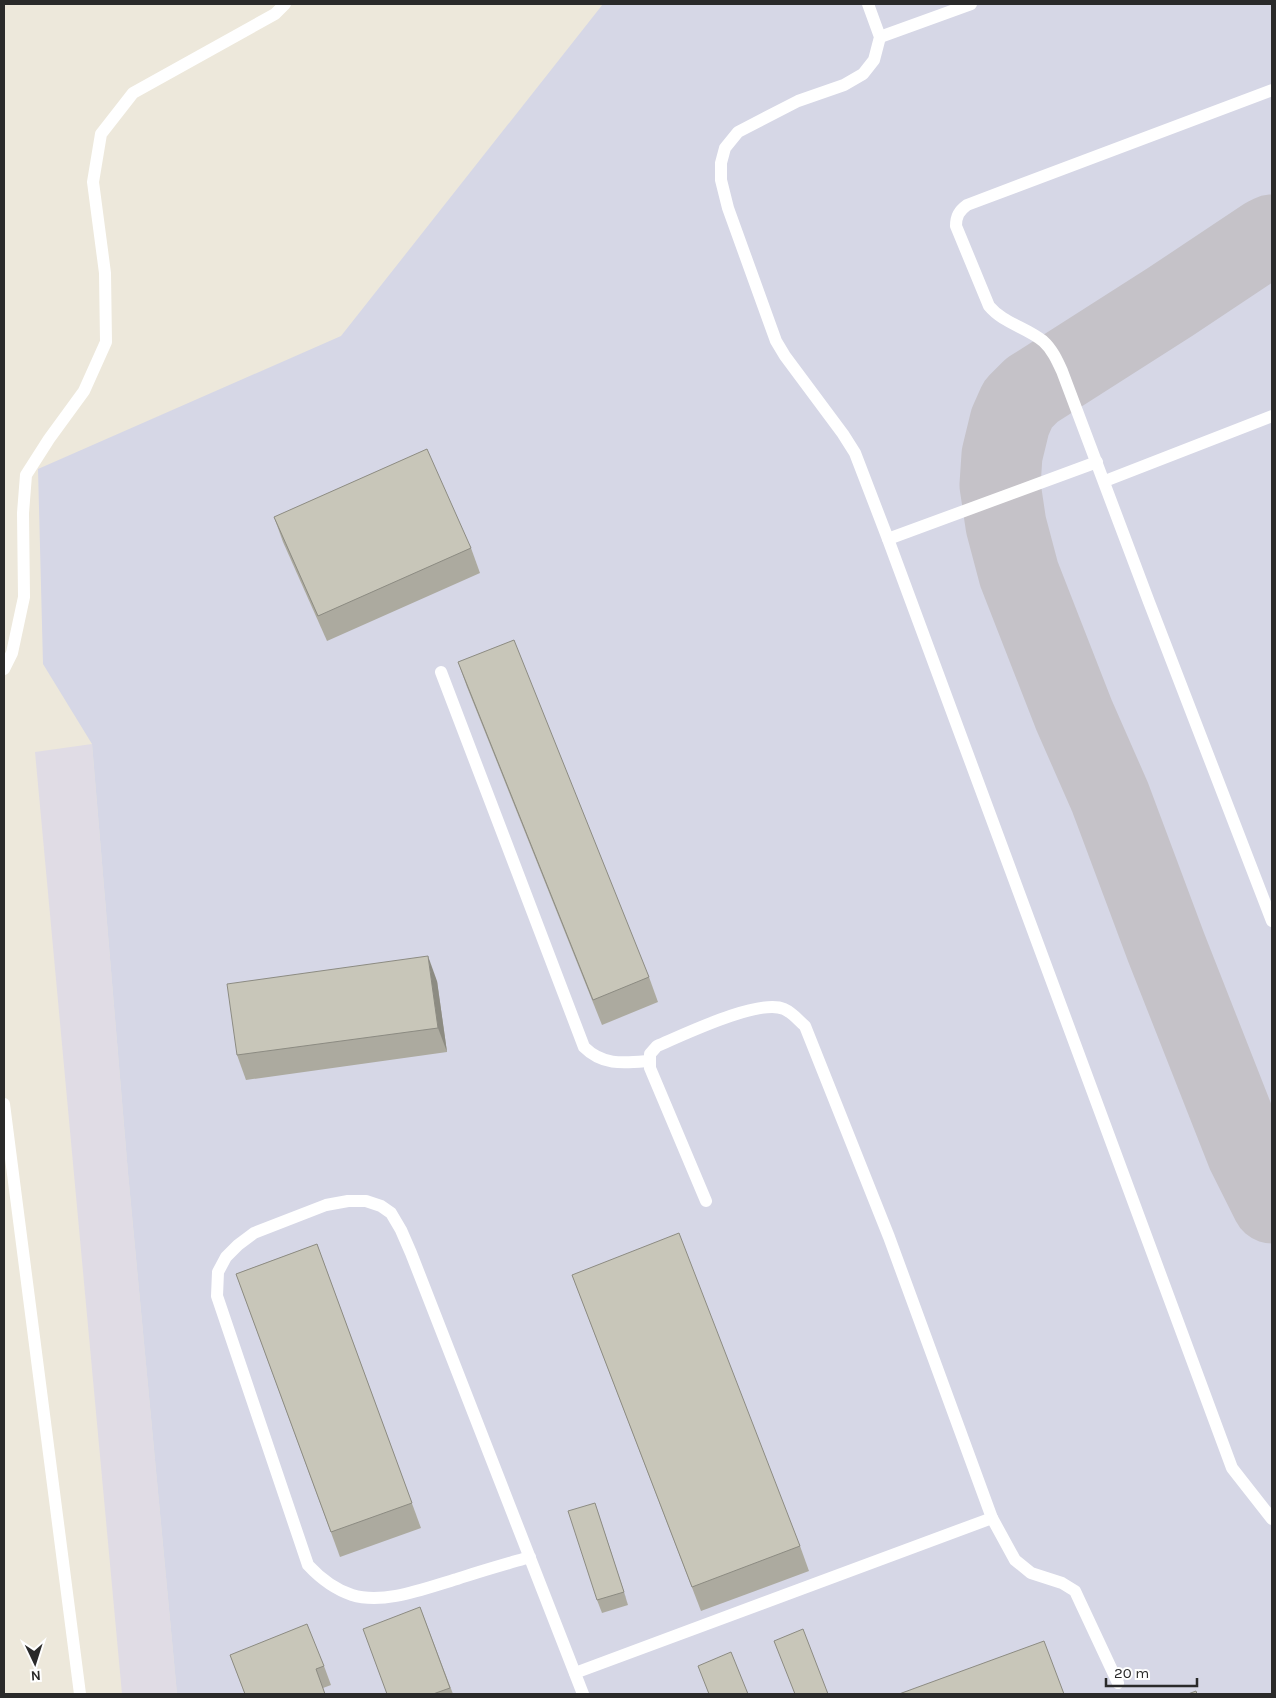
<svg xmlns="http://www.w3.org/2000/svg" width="1276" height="1698" font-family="Karla,sans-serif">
	<rect width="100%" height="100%" fill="#ede8db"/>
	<polygon fill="#e0dce5" points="92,744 128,1173 177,1694 122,1694 35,752"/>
	<polygon fill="#d6d7e6" points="603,4 1272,4 1272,1694 177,1694 128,1173 92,744 43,664 38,469 341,336"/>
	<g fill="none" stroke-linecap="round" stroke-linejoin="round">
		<polyline stroke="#c5c2c8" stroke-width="81" points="1272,235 1266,238 1170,302 1032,390 1018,404 1010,422 1002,455 1000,485 1006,525 1019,574 1074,715 1110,797 1166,947 1247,1153 1272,1203"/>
		<g stroke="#fff" stroke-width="12">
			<polyline points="868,4 880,37 874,60 863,74 844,85 798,101 738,132 725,148 721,163 721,180 728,208 776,341 785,356 843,434 855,453 888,539 1232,1468 1272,1519"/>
			<polyline points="880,37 971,4"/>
			<path d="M 1272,90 L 967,205 C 959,211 956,216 956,226 L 989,306 C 1003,323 1026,327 1043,341 C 1052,349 1057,360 1062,371 L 1149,602 L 1272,921"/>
			<polyline points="1105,481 1272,416"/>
			<polyline points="888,539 1097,462"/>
			<polyline points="4,669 12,653 24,597 23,513 26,475 49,439 84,391 106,342 105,273 93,182 101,134 133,93 275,14 285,4"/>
			<path d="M 441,672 L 584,1047 C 603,1066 624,1063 649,1061"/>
			<polyline points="4,1104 80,1694"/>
			<path d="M 706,1201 L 650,1068 L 650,1054 L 657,1046 C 683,1035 759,998 784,1009 C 793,1013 798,1020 805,1026 L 889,1237 L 992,1518 L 1015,1560 L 1031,1573 L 1062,1583 L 1075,1591 L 1118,1683"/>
			<path d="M 530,1557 C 506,1564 481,1571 457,1579 C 426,1588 384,1605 352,1595 C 334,1589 321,1579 308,1565 L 217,1296 L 218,1272 L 226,1257 L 238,1245 L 254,1233 L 326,1205 L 348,1201 L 366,1201 L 381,1206 L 391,1213 L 401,1230 L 411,1253 L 583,1694"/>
			<polyline points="575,1673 992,1518"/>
		</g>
	</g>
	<g fill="#acaa9f">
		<polygon points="274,517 471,548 480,573 327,641 283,542"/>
		<polygon points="458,662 649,977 658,1002 602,1025 467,687"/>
		<polygon points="437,981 447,1052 246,1080 237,1055"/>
		<polygon points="317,1244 421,1528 340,1557 236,1274"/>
		<polygon points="572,1275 800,1546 809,1571 701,1611"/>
		<polygon points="599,1516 628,1605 602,1613 597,1600"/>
		<polygon points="420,1607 453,1694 387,1694"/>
		<polygon points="230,1655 324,1666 331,1685 323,1688 325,1694 245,1694"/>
	</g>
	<g fill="#8c8b82">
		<polygon points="428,956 437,981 447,1052 438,1028"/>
		<polygon points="595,1503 599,1516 628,1605 624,1592"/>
	</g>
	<g fill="#c8c6b9" stroke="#8c8b82">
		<polygon points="427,449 471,548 318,616 274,517"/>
		<polygon points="514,640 649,977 593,1000 458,662"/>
		<polygon points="428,956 438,1028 237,1055 227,984"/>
		<polygon points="679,1233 800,1546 692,1587 572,1275"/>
		<polygon points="317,1244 412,1503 331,1532 236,1274"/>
		<polygon points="595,1503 624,1592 597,1600 568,1511"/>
		<polygon points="420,1607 450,1688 433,1694 387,1694 363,1629"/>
		<polygon points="307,1624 324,1666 316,1669 325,1694 245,1694 230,1655"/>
		<polygon points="803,1629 828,1694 795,1694 774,1641"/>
		<polygon points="1044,1641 1064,1694 899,1694"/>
		<polygon points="731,1652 748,1694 709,1694 698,1666"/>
		<polygon points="1196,1691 1197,1694 1188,1694"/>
	</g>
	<rect width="1276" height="1698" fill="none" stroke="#2a2a2a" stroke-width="10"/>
	<g transform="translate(35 1663) rotate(176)" stroke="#ffffff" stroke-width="4" paint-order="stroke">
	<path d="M0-4L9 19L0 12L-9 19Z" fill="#2a2a2a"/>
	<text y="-8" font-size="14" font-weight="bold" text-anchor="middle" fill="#2a2a2a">N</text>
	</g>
	<path d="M1106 1678v8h91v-8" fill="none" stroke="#2a2a2a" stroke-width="2.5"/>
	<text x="1114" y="1678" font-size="15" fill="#2a2a2a" stroke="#ffffff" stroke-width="4" paint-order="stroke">20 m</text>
</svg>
